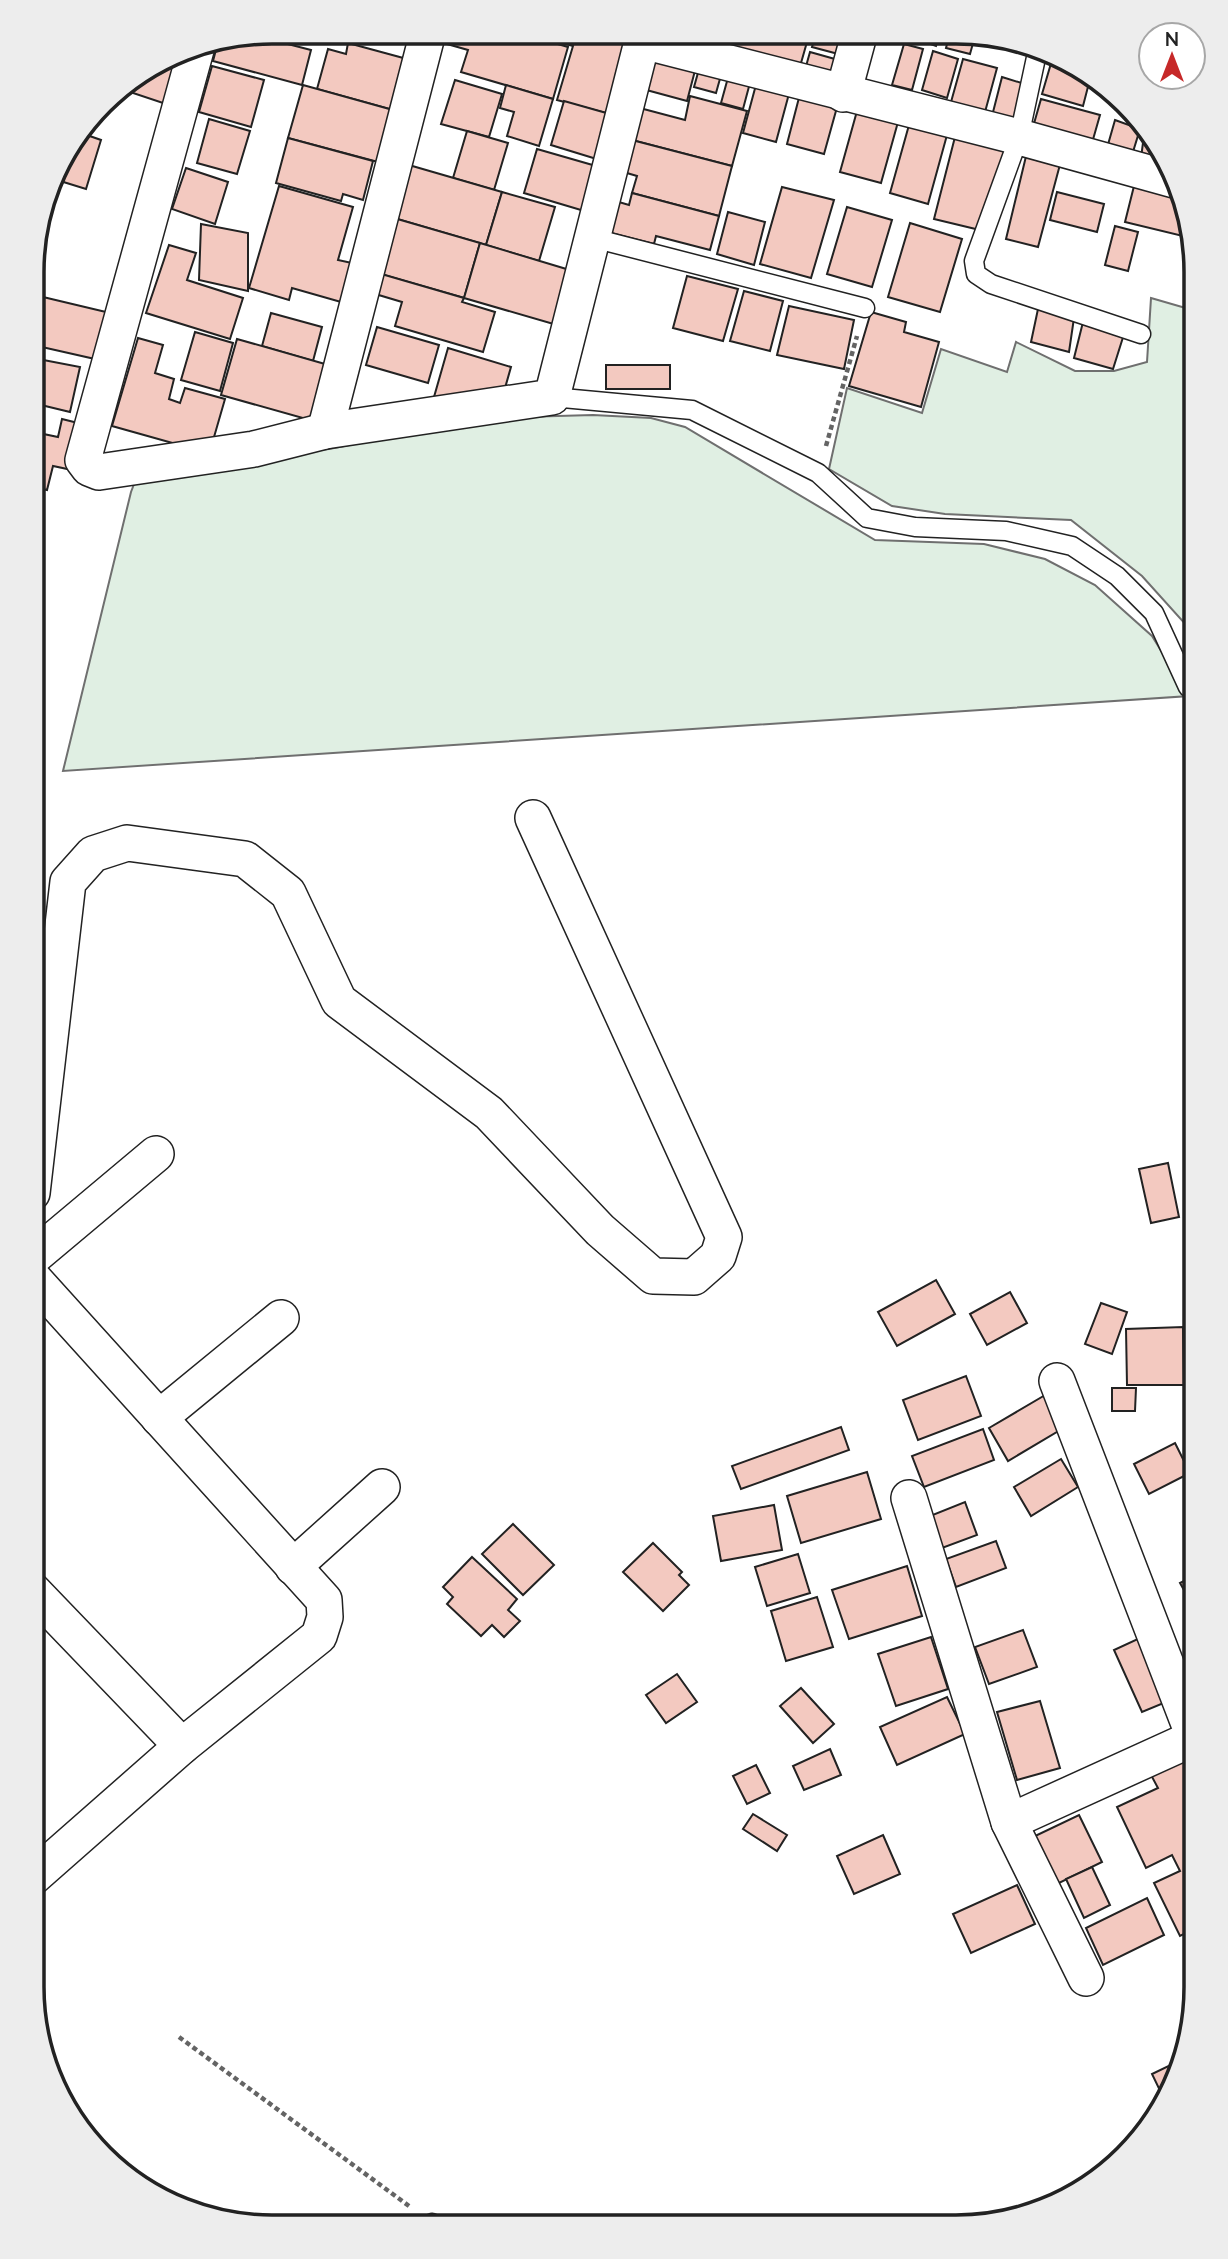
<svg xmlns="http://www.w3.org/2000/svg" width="1228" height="2259" font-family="Mulish,sans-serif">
	<rect width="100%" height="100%" fill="#fff"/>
	<g fill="#e0efe3" stroke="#6f6f6f" stroke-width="2">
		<polygon points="1151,298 1196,311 1196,636 1142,576 1071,520 945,514 892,506 829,469 847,388 922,413 941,349 1007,372 1016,342 1075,371 1114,371 1147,362"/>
		<polygon points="593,415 651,418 685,427 875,540 984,544 1045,559 1095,585 1152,636 1189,696 63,771 131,492 141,466 329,449 452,425 522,417"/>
	</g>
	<g fill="#f3c9c0" stroke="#222" stroke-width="2">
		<polygon points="272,32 272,40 311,50 302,85 213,61 218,42"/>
		<polygon points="435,33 535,33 534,37 568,47 553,99 461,72 468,50 433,40"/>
		<polygon points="548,33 637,34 617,116 557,100 573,46 546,38"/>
		<polygon points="726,34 809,35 797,77 720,56"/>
		<polygon points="816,35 847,35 842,55 812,47"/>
		<polygon points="905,35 939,36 936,46"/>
		<polygon points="949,36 975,36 970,54 946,48"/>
		<polygon points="348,43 407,59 393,110 317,89 328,49 346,54"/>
		<polygon points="904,44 923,49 912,90 892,85"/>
		<polygon points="649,50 697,63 687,101 639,88"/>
		<polygon points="933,51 958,59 947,98 922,90"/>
		<polygon points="810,52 842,61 835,86 803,77"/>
		<polygon points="170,56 187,62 172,106 118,88"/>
		<polygon points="963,59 997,68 985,112 951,102"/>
		<polygon points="1052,60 1090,79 1083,106 1042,94"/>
		<polygon points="701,62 723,68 716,93 694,87"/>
		<polygon points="212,66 264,80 251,127 199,112"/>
		<polygon points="729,74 751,79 743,109 721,103"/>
		<polygon points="1002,77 1028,85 1016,123 992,116"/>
		<polygon points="455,80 502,94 489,137 441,124"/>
		<polygon points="757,81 790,90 776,142 743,133"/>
		<polygon points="1098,83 1114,91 1118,97 1096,90"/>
		<polygon points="303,85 393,110 378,162 288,138"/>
		<polygon points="506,85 553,99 539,146 507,136 514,112 500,108"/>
		<polygon points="801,90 839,100 824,154 787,144"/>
		<polygon points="690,96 747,111 732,166 628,139 636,107 685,120"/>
		<polygon points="1041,99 1100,115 1092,143 1033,127"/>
		<polygon points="564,101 617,116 603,161 551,145"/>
		<polygon points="857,111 898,122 881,183 840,172"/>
		<polygon points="209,119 250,131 237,174 197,163"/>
		<polygon points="1115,120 1140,129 1132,155 1107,148"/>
		<polygon points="909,125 947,135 928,204 890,193"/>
		<polygon points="467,131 508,143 494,190 453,178"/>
		<polygon points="81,133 101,140 86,189 57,180 65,154"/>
		<polygon points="956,133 1006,146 984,231 934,219"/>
		<polygon points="1144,135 1161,160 1141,158"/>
		<polygon points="288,138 373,161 363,200 343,194 341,201 276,183"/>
		<polygon points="628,139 732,166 719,216 632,193 637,176 620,171"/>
		<polygon points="1028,148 1062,157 1038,247 1006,239"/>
		<polygon points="537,149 603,168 591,213 524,193"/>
		<polygon points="402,163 502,192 486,245 387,216"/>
		<polygon points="186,168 228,182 215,224 172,209"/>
		<polygon points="1136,178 1180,189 1184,194 1191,238 1125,222"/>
		<polygon points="279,186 353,207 338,260 352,263 341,302 292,288 289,300 249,288"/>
		<polygon points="782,187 834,200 811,278 760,264"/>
		<polygon points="502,192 555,207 539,261 486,245"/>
		<polygon points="1057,192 1104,204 1097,232 1050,220"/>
		<polygon points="632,193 719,216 710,250 656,236 654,244 603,231 612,200 629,205"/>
		<polygon points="847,207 892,220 872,287 827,274"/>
		<polygon points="728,212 765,222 754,265 717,254"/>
		<polygon points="387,216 480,243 464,298 370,271"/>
		<polygon points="910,223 962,239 940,312 888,297"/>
		<polygon points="201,224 248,233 248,291 199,280"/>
		<polygon points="1115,226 1138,232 1128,271 1105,265"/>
		<polygon points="480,243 573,271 557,325 464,298"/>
		<polygon points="169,245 196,253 187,280 243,298 230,339 146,313"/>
		<polygon points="378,273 464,298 462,302 495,312 483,352 395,326 402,302 372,293"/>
		<polygon points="687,276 738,289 723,341 673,328"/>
		<polygon points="744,291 783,301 770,351 730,341"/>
		<polygon points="43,297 106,312 95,359 33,345"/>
		<polygon points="789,306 854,320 844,369 777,355"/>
		<polygon points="1038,309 1074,318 1069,352 1031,342"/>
		<polygon points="871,312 906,322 904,332 939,342 921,407 849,386"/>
		<polygon points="271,313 322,327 313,361 262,346"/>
		<polygon points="1084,318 1125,331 1113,369 1074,358"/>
		<polygon points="377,327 439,345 428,383 366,365"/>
		<polygon points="195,332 233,343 220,391 181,380"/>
		<polygon points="138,338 163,345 155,373 174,379 169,399 180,403 185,388 225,399 212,444 176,444 112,426"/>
		<polygon points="237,339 332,366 317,422 221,395"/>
		<polygon points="448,348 511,367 503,395 434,397"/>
		<polygon points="33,358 80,367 70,412 41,405 33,436"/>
		<rect x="606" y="365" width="64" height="24"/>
		<polygon points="62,419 82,424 72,470 53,466 47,490 33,487 34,432 58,437"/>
		<polygon points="1168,1163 1179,1217 1151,1223 1139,1169"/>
		<polygon points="936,1280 955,1314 897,1346 878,1312"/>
		<polygon points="1010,1292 1027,1323 987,1345 970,1314"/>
		<polygon points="1101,1303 1127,1312 1112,1354 1085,1344"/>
		<polygon points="1183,1327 1184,1385 1127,1385 1126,1329"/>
		<polygon points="966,1376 981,1416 918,1440 903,1400"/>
		<polygon points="1112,1388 1136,1388 1135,1411 1112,1411"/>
		<polygon points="1052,1391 1072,1423 1008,1461 989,1428"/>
		<polygon points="841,1427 849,1450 741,1489 732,1466"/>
		<polygon points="983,1429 994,1460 924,1487 912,1456"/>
		<polygon points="1175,1443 1190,1473 1149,1494 1134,1464"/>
		<polygon points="1061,1459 1078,1487 1031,1516 1014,1487"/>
		<polygon points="867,1472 881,1519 801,1543 787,1496"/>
		<polygon points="965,1502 977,1535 942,1548 930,1516"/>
		<polygon points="774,1505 782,1550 721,1561 713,1516"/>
		<polygon points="513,1524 554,1565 523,1595 482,1554"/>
		<polygon points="996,1541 1006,1568 956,1587 946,1559"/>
		<polygon points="653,1543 682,1572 679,1575 689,1585 663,1611 623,1572"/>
		<polygon points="798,1554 810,1593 767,1606 755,1567"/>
		<polygon points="472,1557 517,1599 508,1610 520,1621 504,1637 492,1625 481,1636 447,1604 453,1597 443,1587"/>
		<polygon points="907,1566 922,1616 849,1639 832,1590"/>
		<polygon points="1194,1576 1196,1597 1190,1601 1180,1583"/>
		<polygon points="817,1597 833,1647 786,1661 771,1611"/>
		<polygon points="1023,1630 1037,1667 989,1684 975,1647"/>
		<polygon points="931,1637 948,1689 896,1706 878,1654"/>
		<polygon points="1142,1637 1171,1700 1142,1712 1114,1650"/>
		<polygon points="677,1674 697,1702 666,1723 646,1695"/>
		<polygon points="801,1688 834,1724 813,1743 780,1706"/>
		<polygon points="947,1697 965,1734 897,1765 880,1727"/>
		<polygon points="1040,1701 1060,1768 1017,1780 997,1712"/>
		<polygon points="830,1749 841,1775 804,1790 793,1766"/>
		<polygon points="1192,1756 1196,1765 1196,1928 1180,1936 1154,1883 1180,1871 1172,1855 1146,1868 1117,1807 1158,1788 1151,1775"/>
		<polygon points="756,1765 770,1793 747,1804 733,1776"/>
		<polygon points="753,1814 787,1835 777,1851 743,1829"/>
		<polygon points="1079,1815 1102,1862 1057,1884 1033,1837"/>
		<polygon points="883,1835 900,1874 854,1894 837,1856"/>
		<polygon points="1092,1867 1110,1905 1084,1918 1066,1879"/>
		<polygon points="1017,1885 1035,1924 971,1953 953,1914"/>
		<polygon points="1147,1898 1164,1935 1103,1965 1086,1928"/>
		<polygon points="1183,2059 1178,2079 1165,2101 1152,2074"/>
	</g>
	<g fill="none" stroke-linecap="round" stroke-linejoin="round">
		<defs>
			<g id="lane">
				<polyline points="1037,53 1019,137 974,261 976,274 991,284 1141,334"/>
				<polyline points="593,238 865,308"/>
				<polyline points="552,397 692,410 818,473 867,518 915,527 1006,531 1072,546 1117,576 1154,613 1188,687"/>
				<polyline points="430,2226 432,2223"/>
			</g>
			<g id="street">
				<polyline points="643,41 1019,137 1174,180"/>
				<polyline points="197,46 83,460 89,468 99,472 254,449 325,431 552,397 644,34"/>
				<polyline points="843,94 859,35"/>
				<polyline points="325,431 428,32"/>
				<polyline points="32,1193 68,882 93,854 127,843 245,859 288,893 339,1001 489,1113 600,1230 653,1276 694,1277 718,1256 724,1237 533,818"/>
				<polyline points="32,1258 156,1154"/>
				<polyline points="1057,1381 1196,1742"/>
				<polyline points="159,1418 281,1318"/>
				<polyline points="909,1498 1009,1822 1086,1978"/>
				<polyline points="293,1567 382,1487"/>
				<polyline points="32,1590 182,1746"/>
				<polyline points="1009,1822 1196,1737"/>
				<polyline points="32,1878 182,1746 319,1636 325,1617 324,1600 32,1277"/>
			</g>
		</defs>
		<use href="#lane" stroke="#222" stroke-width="21"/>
		<use href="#street" stroke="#222" stroke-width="38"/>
		<g stroke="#646464" stroke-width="4.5" stroke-dasharray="5 3.5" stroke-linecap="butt">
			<polyline points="826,446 857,336"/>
			<polyline points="179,2037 409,2206"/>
		</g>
		<use href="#lane" stroke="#fff" stroke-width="18"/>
		<use href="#street" stroke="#fff" stroke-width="35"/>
	</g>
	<path d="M0 0H1228V2259H0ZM272 44H956A228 228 0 0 1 1184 272V1987A228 228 0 0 1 956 2215H272A228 228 0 0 1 44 1987V272A228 228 0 0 1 272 44Z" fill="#ededed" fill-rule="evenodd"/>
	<path fill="none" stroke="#222" stroke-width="3.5" d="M272 44H956A228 228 0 0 1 1184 272V1987A228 228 0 0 1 956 2215H272A228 228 0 0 1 44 1987V272A228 228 0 0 1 272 44Z"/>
	<g transform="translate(1172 56)"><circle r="33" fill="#ffffff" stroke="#a7a7a7" stroke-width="2"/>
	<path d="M0-5L12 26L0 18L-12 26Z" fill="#c62828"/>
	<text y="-10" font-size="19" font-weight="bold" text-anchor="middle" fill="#222222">N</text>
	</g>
</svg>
